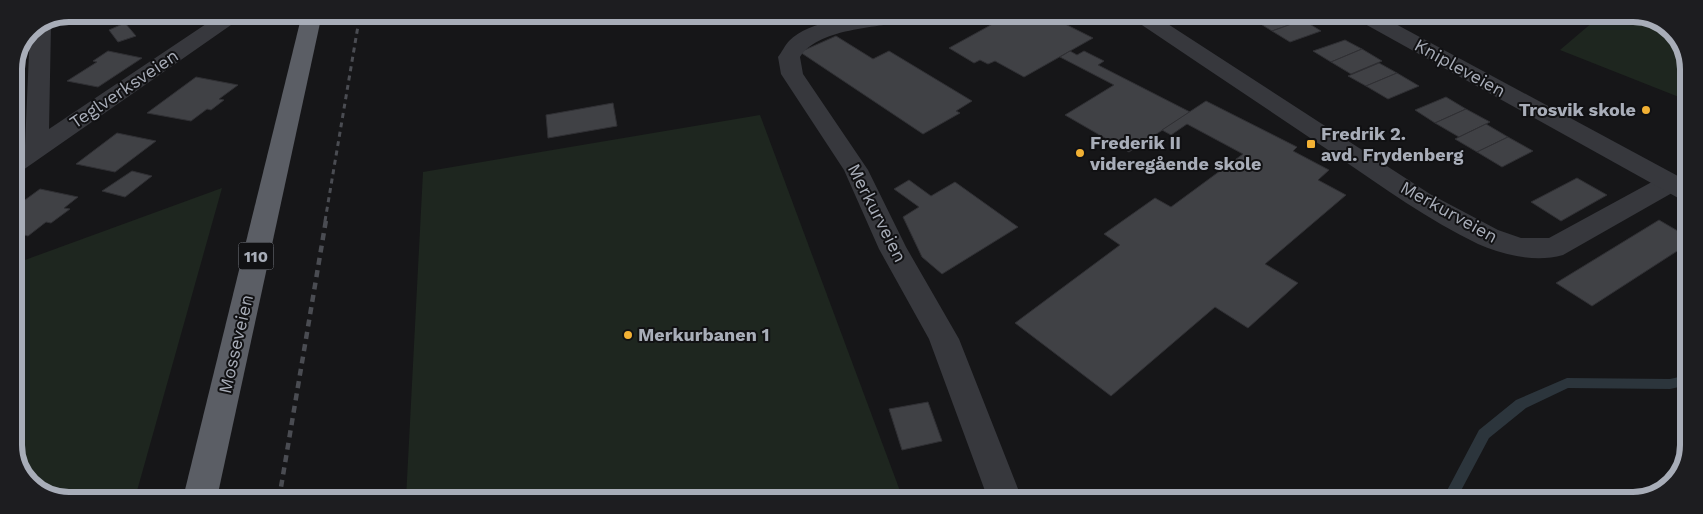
<svg xmlns="http://www.w3.org/2000/svg" width="1703" height="514" font-family="'Work Sans',sans-serif">
	<rect width="100%" height="100%" fill="#161618"/>
	<g fill="#1e261f">
		<polygon points="1600,16 1648,16 1676,33 1689,65 1689,101 1560,50"/>
		<polygon points="760,115 903,499 406,499 423,172"/>
		<polygon points="222,188 135,498 55,498 25,479 14,449 14,264"/>
	</g>
	<g fill="none" stroke-linecap="round" stroke-linejoin="round">
		<polygon fill="#2c353c" fill-rule="evenodd" points="1688,375 1688,385 1670,389 1568,388 1526,408 1489,438 1456,500 1442,500 1479,430 1516,400 1567,378 1670,379"/>
	</g>
	<g fill="#404145" stroke="#303034">
		<polygon points="174,14 207,14 191,24 165,20"/>
		<polygon points="1009,15 1047,15 1093,38 1024,77 995,61 988,64 980,60 974,63 949,48"/>
		<polygon points="1273,15 1294,15 1303,20 1272,31 1256,21"/>
		<polygon points="1303,20 1321,31 1290,42 1272,31"/>
		<polygon points="125,23 136,36 118,42 109,30"/>
		<polygon points="836,36 873,59 889,51 972,101 956,111 960,113 923,134 800,52"/>
		<polygon points="1345,40 1362,49 1331,62 1313,51"/>
		<polygon points="1362,49 1382,61 1351,74 1331,62"/>
		<polygon points="108,51 142,58 98,87 67,81 97,62 93,61"/>
		<polygon points="1070,51 1077,55 1084,51 1104,61 1098,65 1190,112 1129,152 1065,115 1114,85 1060,57"/>
		<polygon points="1379,63 1397,73 1366,86 1348,76"/>
		<polygon points="1397,73 1419,86 1388,99 1366,86"/>
		<polygon points="196,77 238,85 219,99 224,100 211,110 207,109 191,121 147,113"/>
		<polygon points="1446,97 1466,109 1435,123 1415,110"/>
		<polygon points="1206,101 1297,147 1293,151 1329,170 1318,180 1346,195 1265,264 1298,283 1248,328 1215,307 1111,396 1015,323 1120,245 1104,234 1155,198 1171,207 1243,154 1187,124 1171,135 1162,130"/>
		<polygon points="613,103 617,126 548,138 546,115"/>
		<polygon points="1466,109 1490,122 1459,137 1435,123"/>
		<polygon points="1486,124 1508,137 1477,152 1455,139"/>
		<polygon points="117,133 156,141 115,172 76,164"/>
		<polygon points="1508,137 1533,151 1502,167 1477,152"/>
		<polygon points="132,171 152,176 125,197 102,191"/>
		<polygon points="1577,178 1607,195 1561,221 1531,202"/>
		<polygon points="909,180 931,196 955,182 1018,227 942,274 922,257 903,217 919,207 894,189"/>
		<polygon points="40,189 78,197 64,208 70,209 51,223 46,222 28,236 14,232 14,208"/>
		<polygon points="1659,220 1688,237 1688,244 1592,306 1556,283"/>
		<polygon points="928,402 942,441 902,450 889,409"/>
	</g>
	<g fill="none" stroke-linecap="round" stroke-linejoin="round">
		<g fill="#37383d" fill-rule="evenodd">
			<polygon points="221,14 244,14 241,18 23,170 14,172 14,153 25,145 30,30 49,22 51,25 49,129"/>
			<path d="M 879,15 L 921,15 L 918,19 C 884,28 820,26 800,57 L 803,74 L 868,170 L 906,247 L 959,339 L 1022,499 L 988,499 L 929,339 L 879,249 L 844,170 L 781,74 L 778,57 C 782,52 785,45 789,41 C 810,20 852,18 879,15 Z"/>
			<path d="M 1130,15 L 1154,15 L 1430,194 L 1498,230 L 1521,238 L 1549,238 L 1661,177 L 1670,175 L 1679,177 L 1683,183 L 1679,189 L 1563,255 C 1535,263 1504,255 1478,244 C 1428,220 1383,187 1337,156 C 1269,110 1201,65 1133,19 Z"/>
		</g>
		<polygon fill="#37383d" fill-rule="evenodd" points="1353,15 1379,15 1689,182 1688,201 1680,199 1356,19"/>
		<polygon fill="#5b5e65" fill-rule="evenodd" points="302,14 322,14 217,498 183,498"/>
		<polyline stroke="#4a4c52" stroke-width="3" stroke-dasharray="5 4.5" stroke-linecap="butt" points="325,221 360,14"/>
		<polyline stroke="#4a4c52" stroke-width="4.5" stroke-dasharray="7 5.5" stroke-linecap="butt" points="279,499 326,220"/>
	</g>
	<g fill="#f2b134" stroke="#111113" stroke-width="2">
		<circle cx="1646" cy="110" r="5"/>
		<rect x="1306" y="139" width="10" height="10" rx="2.5"/>
		<circle cx="1080" cy="153" r="5"/>
		<circle cx="628" cy="335" r="5"/>
	</g>
	<g text-anchor="middle" stroke-width="4" stroke-linejoin="round" paint-order="stroke">
		<rect fill="#111113" stroke="#7b7e86" stroke-width="1" x="238.5" y="242.5" width="35" height="27" rx="4"/>
		<g font-size="16" font-weight="bold" fill="#a8adb8">
			<text x="256" y="262">110</text>
		</g>
		<g font-size="18" fill="#a8adb8" stroke="#111113">
			<text transform="translate(1460 68) rotate(29)" y="6">Knipleveien</text>
			<text transform="translate(124 89) rotate(-34)" y="6">Teglverksveien</text>
			<text transform="translate(1449 212) rotate(29)" y="6">Merkurveien</text>
			<text transform="translate(877 213) rotate(63)" y="6">Merkurveien</text>
			<text transform="translate(236 344) rotate(-77)" y="6">Mosseveien</text>
		</g>
		<g font-size="18" font-weight="bold" fill="#a8adb8" stroke="#111113" text-anchor="start">
			<text x="1636" y="116" text-anchor="end">Trosvik skole</text>
			<text x="1321" y="140">Fredrik 2.<tspan x="1321" dy="21">avd. Frydenberg</tspan></text>
			<text x="1090" y="149">Frederik II<tspan x="1090" dy="21">videregående skole</tspan></text>
			<text x="638" y="341">Merkurbanen 1</text>
		</g>
	</g>
	<path d="M0 0H1703V514H0ZM69 22H1633A47 47 0 0 1 1680 69V445A47 47 0 0 1 1633 492H69A47 47 0 0 1 22 445V69A47 47 0 0 1 69 22Z" fill="#1d1d20" fill-rule="evenodd"/>
	<path fill="none" stroke="#a8adb8" stroke-width="6" d="M69 22H1633A47 47 0 0 1 1680 69V445A47 47 0 0 1 1633 492H69A47 47 0 0 1 22 445V69A47 47 0 0 1 69 22Z"/>
</svg>
